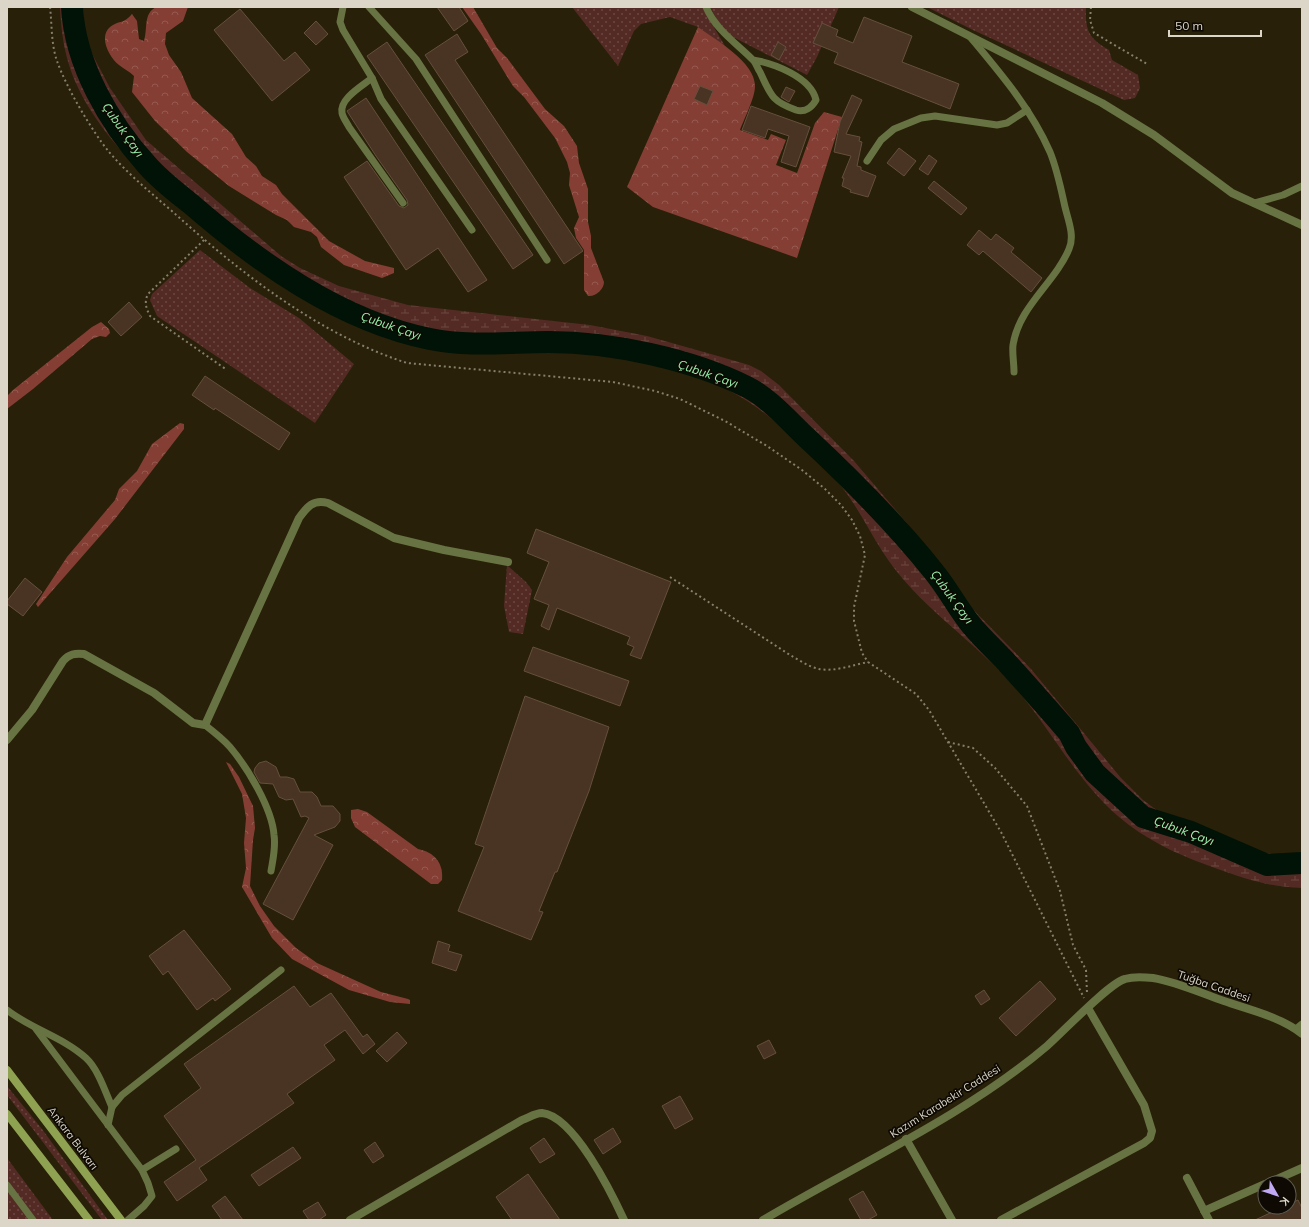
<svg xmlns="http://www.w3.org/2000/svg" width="1309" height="1227" font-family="Mulish,sans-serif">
	<defs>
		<pattern id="grass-dots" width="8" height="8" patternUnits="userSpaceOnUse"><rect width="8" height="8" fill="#542a24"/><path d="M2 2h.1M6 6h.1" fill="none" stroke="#6c4842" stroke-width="1.8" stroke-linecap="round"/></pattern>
		<pattern id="forest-crowns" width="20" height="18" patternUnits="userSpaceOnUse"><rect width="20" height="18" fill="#853e34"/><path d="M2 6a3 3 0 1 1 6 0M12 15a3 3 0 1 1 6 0" fill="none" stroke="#965950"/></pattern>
		<pattern id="wetland-marsh" width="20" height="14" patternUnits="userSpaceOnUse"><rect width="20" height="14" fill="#542a24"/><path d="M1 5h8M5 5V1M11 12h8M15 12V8" fill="none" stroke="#6c4842"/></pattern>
	</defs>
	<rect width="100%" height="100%" fill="#282008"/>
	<g fill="url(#grass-dots)">
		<polygon points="572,7 702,7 725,46 698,27 670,17 641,24 634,31 618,66"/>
		<polygon points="710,7 839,7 817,57 807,75 731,36 720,25"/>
		<path d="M 927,7 L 1086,7 C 1085,31 1089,38 1109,50 L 1112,60 L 1138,75 L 1140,88 L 1135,98 L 1124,100 L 973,30 Z"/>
		<polygon points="200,250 250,288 299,318 354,364 315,423 157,316 150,300 152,294"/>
		<polygon points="507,565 526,582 532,590 523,634 509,632 504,606"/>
		<polygon points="7,1086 42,1129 108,1220 102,1220 7,1095"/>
		<polygon points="7,1158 10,1162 53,1220 7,1220"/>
	</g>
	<g fill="url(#forest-crowns)">
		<path d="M 156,7 L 188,7 L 183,21 L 166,33 L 165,44 L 169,55 L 181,72 L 192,98 L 232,134 L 246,157 L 256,166 L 262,176 L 276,185 L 282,194 L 329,241 L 365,261 L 394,268 L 394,273 L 382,278 L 344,265 L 321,247 L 317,237 L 311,232 L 294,227 L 287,220 L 276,215 L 229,186 L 187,152 L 155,121 L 132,92 L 134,76 C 129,71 124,69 119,65 C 108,56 97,34 113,25 C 122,20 123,24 132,14 L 137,21 L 139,39 L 144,41 C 148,28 143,14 156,7 Z"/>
		<path d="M 462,7 L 473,7 L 497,48 L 507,58 L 545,109 L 564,126 L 577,146 L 579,163 L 588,189 L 588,222 L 591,236 L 591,248 L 604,282 C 604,289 596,297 588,296 L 584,290 L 584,250 L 576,238 L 574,228 L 579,217 L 569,185 L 570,173 L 567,162 L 555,138 L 524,97 L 513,86 L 481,34 Z"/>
		<path d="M 698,27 C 716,40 755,62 755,86 C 755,98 744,119 740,130 L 768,140 L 771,134 L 786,140 L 776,165 L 797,173 L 815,123 L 824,112 L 842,117 L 797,258 L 653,207 L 627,187 Z"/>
		<polygon points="101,322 109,329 110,333 106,337 100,336 92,339 33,389 7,409 7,396 13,390 92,327"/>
		<polygon points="180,423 184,424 184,429 115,519 38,607 36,604 67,557 115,500 119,489 137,471 152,444"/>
		<polygon points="226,762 230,764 239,777 253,806 255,828 253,840 250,886 260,906 274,926 296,948 317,963 381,992 408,999 410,1000 410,1004 390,1002 349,990 292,959 272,938 242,887 246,868 244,843 246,818 242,794"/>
		<path d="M 358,809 L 367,812 L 418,849 C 434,852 444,863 442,880 L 438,884 L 431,884 L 355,827 L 351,818 L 351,810 Z"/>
	</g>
	<path fill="url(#wetland-marsh)" d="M 60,7 L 83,7 L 84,28 L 88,46 L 110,88 L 146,140 L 281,256 L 300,268 L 339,286 L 408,305 L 590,325 L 647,336 L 718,356 L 749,365 L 761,371 L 779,385 L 854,461 L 911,528 L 962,598 L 1031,669 L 1121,778 L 1143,800 L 1162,814 L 1183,826 L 1223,841 L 1265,853 L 1287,856 L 1302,856 L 1302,888 C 1269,887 1246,879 1215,868 C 1184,857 1156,845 1129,825 C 1079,788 1051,727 1010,682 C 974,642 926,610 894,568 C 874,542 861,511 841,486 C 816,456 771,414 737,395 C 723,387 709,379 694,373 C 635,353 570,351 509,350 C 479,349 449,351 420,345 C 398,341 379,331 359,322 C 289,288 230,247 171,196 C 146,175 121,154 102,127 C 73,87 62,56 60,7 Z"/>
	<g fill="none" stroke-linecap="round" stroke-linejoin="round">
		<path stroke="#011306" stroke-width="22" d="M 72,7 C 75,64 109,123 147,165 C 160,180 176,192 191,204 C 259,263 341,321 430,339 C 470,347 509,342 549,342 C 611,342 691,359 747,387 C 768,397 790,422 807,438 C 852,480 896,524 934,572 C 948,589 958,609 972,626 C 983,639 996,651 1008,664 C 1029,687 1049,710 1069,733 L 1076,747 L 1095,773 L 1143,817 L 1191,832 L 1267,865 L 1302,863"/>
	</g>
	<g fill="#493423" stroke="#654f3d">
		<polygon points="437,7 459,7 468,21 454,31"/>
		<polygon points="240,9 284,61 295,52 310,70 272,101 214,30"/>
		<polygon points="864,17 912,36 902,62 959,84 950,109 834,63 838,53 813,43 822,23 838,30 836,36 853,43"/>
		<polygon points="316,21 328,34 316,45 304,33"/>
		<polygon points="457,34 468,52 455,60 583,251 564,264 425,55"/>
		<polygon points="387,42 533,255 513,269 367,56"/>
		<polygon points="778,42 786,47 779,60 771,55"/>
		<polygon points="700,86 713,91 707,105 694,99"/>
		<polygon points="786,87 795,91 789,102 781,97"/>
		<polygon points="852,95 862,100 846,134 860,137 859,141 862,142 857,166 861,167 861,170 876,176 868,197 850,192 851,190 842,186 844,178 842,178 851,156 834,152 840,122"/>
		<polygon points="366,98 487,280 468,292 438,248 406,270 344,177 367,161 399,206 404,208 408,205 407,200 376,156 347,111"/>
		<polygon points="751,106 810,127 796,167 781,162 789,136 768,129 765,138 742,130"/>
		<polygon points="899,148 916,161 904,176 887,163"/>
		<polygon points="929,155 937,161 928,175 919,169"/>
		<polygon points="934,181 967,208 961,215 928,188"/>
		<polygon points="979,230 991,240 996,234 1014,248 1011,252 1042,278 1031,292 983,251 979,255 967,245"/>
		<polygon points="129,302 142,317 121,336 108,322"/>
		<polygon points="205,376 290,433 279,450 215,408 214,410 192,395"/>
		<polygon points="536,529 671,582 641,659 630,655 634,647 627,644 630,637 557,608 549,630 541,626 549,605 534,599 549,562 527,553"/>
		<polygon points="25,578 42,592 23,616 7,604 7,601"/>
		<polygon points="533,647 629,681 620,706 524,671"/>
		<polygon points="525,696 609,727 589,791 557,872 555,872 539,911 543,912 531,940 458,911 484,847 475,844"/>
		<polygon points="266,761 276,767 280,777 287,777 294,779 300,792 312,792 317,797 321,806 333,806 340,814 340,821 335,827 314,835 333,845 293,920 263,904 309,818 305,816 301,817 293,799 286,800 279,797 273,784 260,783 254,772 255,768 259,763"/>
		<polygon points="184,930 231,989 215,1001 213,998 197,1010 168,971 163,975 149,956"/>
		<polygon points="438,941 450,945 448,951 462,955 456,971 432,963"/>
		<polygon points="1040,981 1056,999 1016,1036 999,1018"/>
		<polygon points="294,986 310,1007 331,993 363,1037 367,1034 375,1044 363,1054 345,1030 324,1045 335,1060 287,1094 294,1103 199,1168 207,1180 177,1201 164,1182 196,1160 164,1116 201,1088 184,1064"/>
		<polygon points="984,990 990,999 981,1005 975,996"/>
		<polygon points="397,1032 407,1043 387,1062 376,1051"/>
		<polygon points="769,1040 776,1053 764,1059 757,1046"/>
		<polygon points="680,1096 693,1119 675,1129 662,1106"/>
		<polygon points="613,1128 621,1142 603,1154 594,1140"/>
		<polygon points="544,1138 555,1154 540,1163 530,1148"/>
		<polygon points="375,1142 384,1156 373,1163 364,1150"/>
		<polygon points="293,1147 301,1158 259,1186 251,1175"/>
		<polygon points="528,1174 560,1220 512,1220 496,1197"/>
		<polygon points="863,1191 877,1215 868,1220 861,1220 849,1199"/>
		<polygon points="225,1196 243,1220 222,1220 212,1206"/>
		<polygon points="1298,1200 1302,1208 1302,1220 1255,1220 1283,1207 1289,1207 1289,1204"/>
		<polygon points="318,1202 326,1215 319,1220 309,1220 303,1211"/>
	</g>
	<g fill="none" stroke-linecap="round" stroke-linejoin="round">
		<g stroke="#867f6c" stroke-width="2" stroke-dasharray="2 3" stroke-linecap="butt">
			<path d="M 50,7 C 52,24 51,44 57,61 C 66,87 92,131 109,152 C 128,174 151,193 173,212 C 242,274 318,334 407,363 L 613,382 L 655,391 L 680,399 L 725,421 L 767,446 L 802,470 L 825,489 L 841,505 L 852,520 L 860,536 L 865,555 L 854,607 L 854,621 L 862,653 L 868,662 L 916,694 L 929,710 L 1001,832 L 1084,998"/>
			<polyline points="1091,7 1090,20 1094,33 1147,64"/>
			<path d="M 204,240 L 148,294 C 144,302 146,308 150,316 L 227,370"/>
			<path d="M 670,577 L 790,655 C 799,660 809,667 819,669 C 834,672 853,665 868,662"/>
			<polyline points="948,742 973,748 995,768 1027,806 1060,891 1073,945 1086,970 1087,993"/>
		</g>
		<g stroke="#677342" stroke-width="7">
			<polyline points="343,7 340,22 343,30 372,78 381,99 472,230"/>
			<polyline points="369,7 416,59 547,260"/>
			<path d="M 706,7 C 716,30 735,42 752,59 C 756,62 757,68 760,72 C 771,95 771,101 796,110 C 805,113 812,107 816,100 C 811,77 773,63 753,60"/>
			<path d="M 971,38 C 1001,74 1031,109 1050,152 C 1057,169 1061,189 1065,207 C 1068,220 1075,236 1069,249 C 1055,283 1019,306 1013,345 C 1012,353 1014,363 1014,372"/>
			<path d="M 372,78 C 362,86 339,99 342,113 C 343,118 347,123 349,127 L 403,203"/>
			<polyline points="867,161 881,140 894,129 921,118 935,116 997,125 1007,123 1027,110"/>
			<polyline points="1254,203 1283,195 1302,186"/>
			<path d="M 205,725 C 214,732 223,739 230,747 C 247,767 272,808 274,835 C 276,847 273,859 271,871"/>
			<path d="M 7,1010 C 31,1029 63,1037 86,1058 C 98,1069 105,1091 112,1107"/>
			<polyline points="36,1029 142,1170"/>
			<polyline points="1296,1029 1302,1024"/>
			<polyline points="108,1125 112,1107 122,1095 281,970"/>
			<polyline points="7,1185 33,1220"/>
			<polyline points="128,1220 144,1206 152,1196 148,1183 142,1170 176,1149"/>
		</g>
		<g stroke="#677342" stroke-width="8">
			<polyline points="912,7 1102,103 1154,135 1232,193 1302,225"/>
			<path d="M 7,740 L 32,710 L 63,661 C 69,654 75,653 84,654 L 154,693 L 193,723 L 205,725 L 299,518 C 307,507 313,499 328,503 L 394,538 L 444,550 L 508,562"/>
			<polyline points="906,1139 952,1220"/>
			<polyline points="1187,1178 1209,1220"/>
			<polyline points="1268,1183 1302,1168"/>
			<polyline points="1204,1211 1265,1184"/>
			<path d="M 350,1220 L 522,1120 C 528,1118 535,1113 542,1113 C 574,1116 612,1194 624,1220"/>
			<polyline points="1001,1220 1144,1143 1150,1138 1152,1131 1144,1105 1088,1008"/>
		</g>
		<path stroke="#677342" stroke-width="8" d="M 763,1220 C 856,1165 965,1116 1047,1046 C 1062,1033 1109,983 1125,979 C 1134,976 1144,977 1153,978 C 1177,982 1201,993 1224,1001 C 1250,1010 1281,1017 1302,1034"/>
		<g stroke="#8ea252" stroke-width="8">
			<polyline points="7,1070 121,1220"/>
			<polyline points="7,1114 89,1220"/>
		</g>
	</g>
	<g text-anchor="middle" stroke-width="3.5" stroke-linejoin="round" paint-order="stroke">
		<g font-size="11" fill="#dbd6c8" stroke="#0e0a03">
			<text transform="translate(1214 986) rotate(19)" y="4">Tuğba Caddesi</text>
			<text transform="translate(945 1101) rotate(-32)" y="4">Kazım Karabekir Caddesi</text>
			<text transform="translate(73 1138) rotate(53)" y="4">Ankara Bulvarı</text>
		</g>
		<g font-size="12" font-style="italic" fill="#95f1ac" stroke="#0e0a03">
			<text transform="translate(123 130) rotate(55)" y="4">Çubuk Çayı</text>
			<text transform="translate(391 326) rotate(19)" y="4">Çubuk Çayı</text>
			<text transform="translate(708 374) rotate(19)" y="4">Çubuk Çayı</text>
			<text transform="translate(952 597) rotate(54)" y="4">Çubuk Çayı</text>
			<text transform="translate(1184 831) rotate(20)" y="4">Çubuk Çayı</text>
		</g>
	</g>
	<rect width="1309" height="1227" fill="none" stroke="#dbd6c8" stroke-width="16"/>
	<g transform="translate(1277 1195) rotate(129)"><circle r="19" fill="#0e0a03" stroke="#605c52"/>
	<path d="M0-3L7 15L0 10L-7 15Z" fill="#c0a8f4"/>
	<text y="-6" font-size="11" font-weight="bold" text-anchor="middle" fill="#dbd6c8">K</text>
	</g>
	<path d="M1169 30v6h92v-6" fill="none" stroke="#dbd6c8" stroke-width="2"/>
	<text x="1175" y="30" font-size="12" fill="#dbd6c8" stroke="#0e0a03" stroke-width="3" paint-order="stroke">50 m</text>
</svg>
